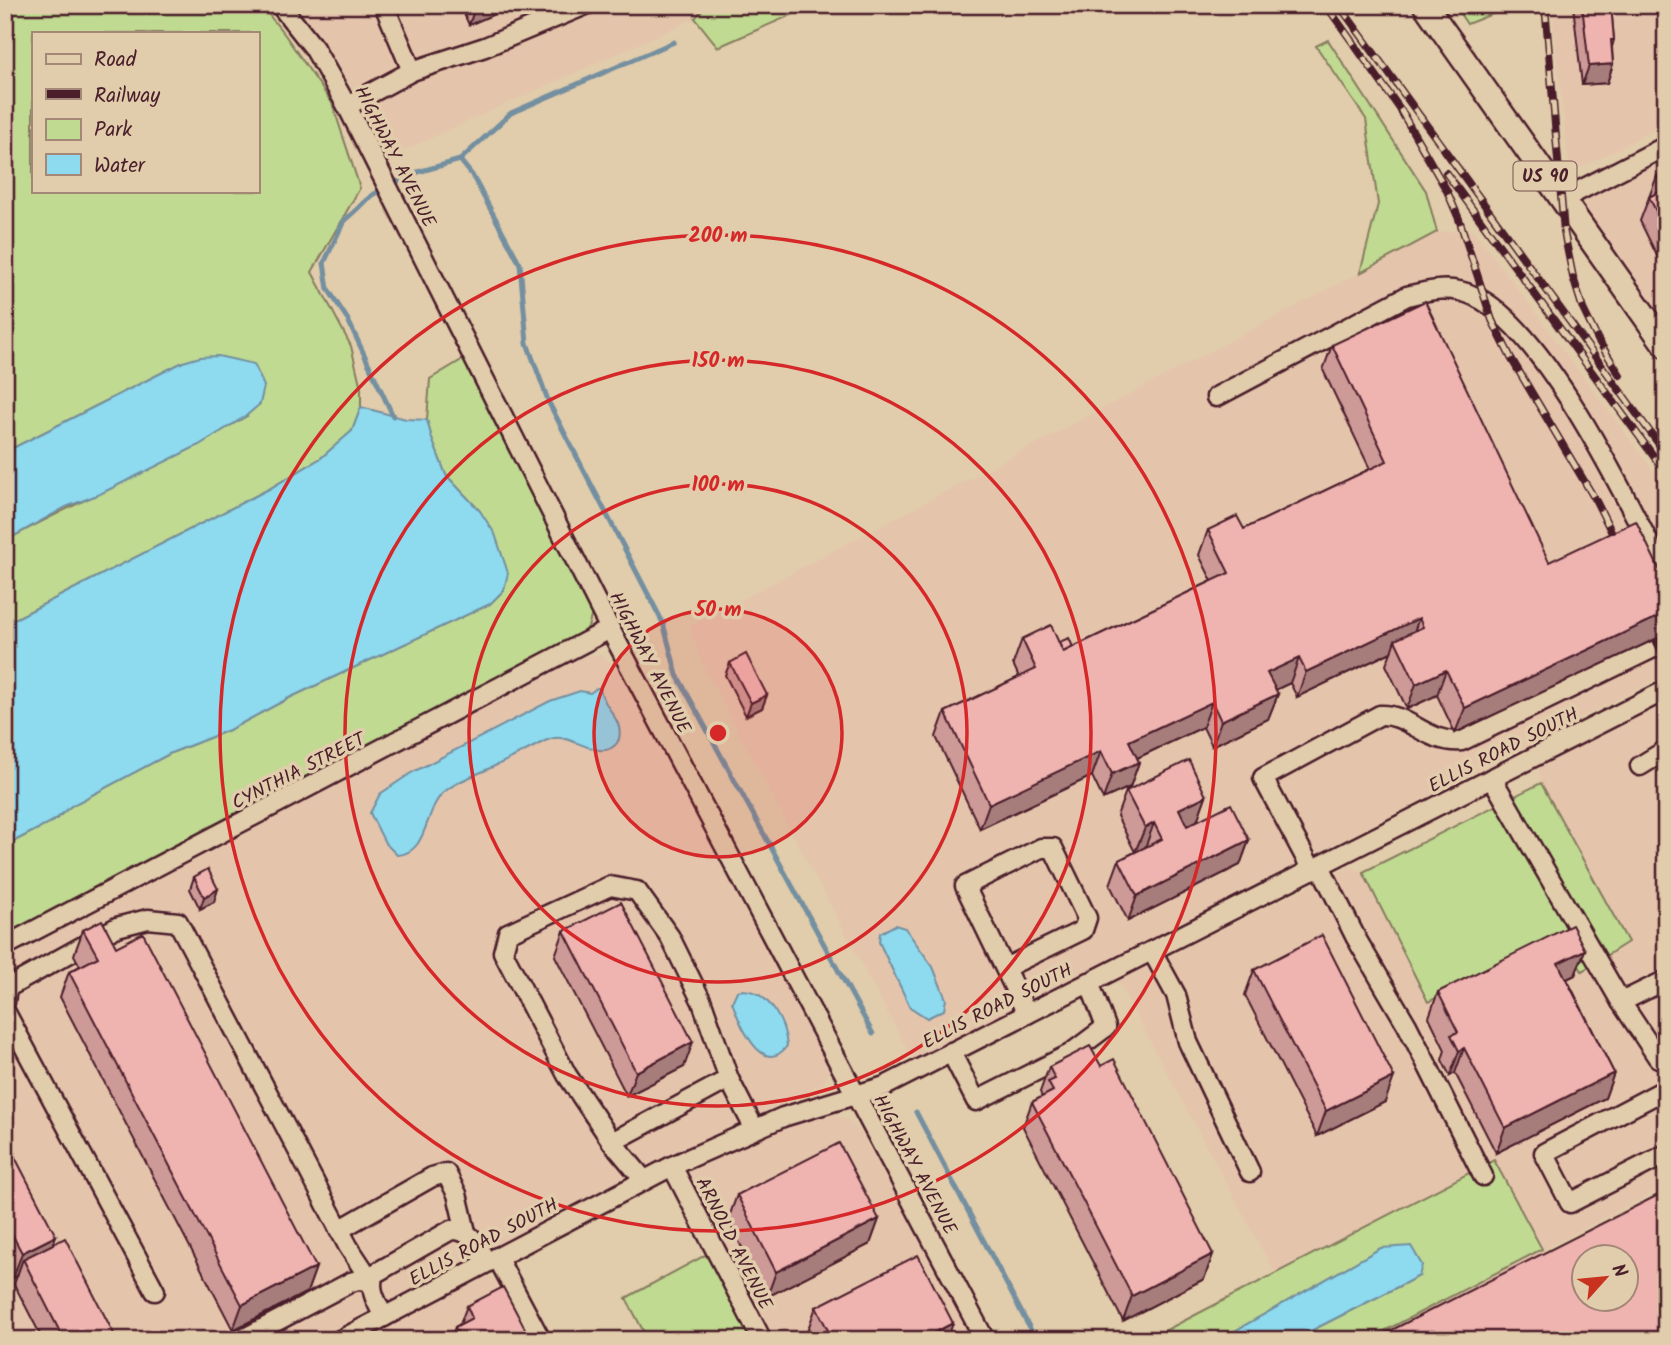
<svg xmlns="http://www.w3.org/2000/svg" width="1671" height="1345" font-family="Kalam,sans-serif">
	<rect width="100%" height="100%" fill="#e1ccab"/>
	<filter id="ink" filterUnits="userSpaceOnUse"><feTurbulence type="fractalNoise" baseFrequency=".0143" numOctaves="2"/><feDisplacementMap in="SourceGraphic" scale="14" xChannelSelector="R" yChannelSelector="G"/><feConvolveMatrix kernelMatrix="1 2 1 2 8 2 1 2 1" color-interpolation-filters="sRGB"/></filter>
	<g filter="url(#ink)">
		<g fill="#e5c4ac" fill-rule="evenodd">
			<polygon points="296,5 707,5 695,18 391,156 372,116"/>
			<polygon points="1551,5 1666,5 1666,124 1570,173"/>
			<polygon points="1666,155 1666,328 1583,212 1588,194"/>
			<polygon points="1474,231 1666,488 1666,674 932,1051 912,1058 703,665 690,627 1437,232"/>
			<path d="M 600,655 L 621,669 L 826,1057 L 829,1073 L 823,1084 L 667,1158 L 321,1340 L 5,1340 L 5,957 L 580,656 ZM 580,691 L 595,691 L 608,703 L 584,746 L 558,737 L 545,741 L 461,781 L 442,794 L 432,808 L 381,794 L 411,773 L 550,701 Z"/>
			<path d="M 1666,700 L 1666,1186 L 1542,1250 L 1546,1259 L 1666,1198 L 1666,1340 L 1367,1340 L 1541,1249 L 1494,1161 L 1276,1275 L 1117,979 L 1349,867 L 1363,872 L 1428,1002 L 1562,936 L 1581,971 L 1628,941 L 1541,783 L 1539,767 ZM 1584,1258 L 1626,1258 L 1626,1300 L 1584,1300 Z"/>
			<polygon points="831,1113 850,1121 862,1134 976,1340 774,1340 688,1180 691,1167 756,1136 815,1115"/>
			<polygon points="481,1276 493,1278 508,1290 534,1340 361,1340"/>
		</g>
		<g fill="#c0da91" stroke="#857c5e" stroke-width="2" fill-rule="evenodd">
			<path d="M 5,5 L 261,5 L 285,35 L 332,103 L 360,188 L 312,272 L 351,346 L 361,388 L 361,407 L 352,431 L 321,458 L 269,489 L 5,624 L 5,541 C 85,497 168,463 247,416 L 183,362 L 5,452 ZM 33,33 L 257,33 L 257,191 L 33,191 Z"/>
			<polygon points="707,5 814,5 718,47 695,18"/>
			<polygon points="1454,5 1515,5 1467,24"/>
			<polygon points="1328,40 1426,191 1437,232 1360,273 1378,204 1366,119 1316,46"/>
			<polygon points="465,358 593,610 588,627 583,634 5,937 5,846 55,820 71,806 171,753 229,730 289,698 490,604 504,590 480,511 446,475 432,439 427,420 430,379"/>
			<polygon points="1541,783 1628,942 1582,971 1562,937 1428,1002 1363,872"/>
			<polygon points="1494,1160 1542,1249 1367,1340 1293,1340 1419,1276 1381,1248 1219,1340 1147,1340"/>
			<polygon points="709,1253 754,1340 648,1340 626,1298"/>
		</g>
		<g fill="#8edaee" stroke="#738fa0" stroke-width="2">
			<polygon points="218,356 254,364 264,386 260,404 246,416 199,445 100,494 66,507 5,541 5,452 183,362 200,357"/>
			<polygon points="361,407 406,419 427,420 432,439 446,475 480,511 495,534 508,573 504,590 490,604 289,698 229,730 171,753 71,806 55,820 5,846 5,624 269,489 321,458 352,431"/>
			<path d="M 597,688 L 600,688 C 601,702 616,714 619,727 C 620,732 620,739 617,743 C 603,761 578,740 561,738 C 556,737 550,739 545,741 C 526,751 506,761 486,770 C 471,777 455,782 443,793 C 424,811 428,854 397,855 L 385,843 L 370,813 L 380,794 L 411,773 L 550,701 L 580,691 L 590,693 Z"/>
			<polygon points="895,925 905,928 933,967 946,999 944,1010 927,1018 910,1007 879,942 880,933"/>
			<path d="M 744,990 C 769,992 785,1022 787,1046 C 762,1079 739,1022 732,1002 L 737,991 Z"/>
			<polygon points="1411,1246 1422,1265 1419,1276 1293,1340 1219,1340 1381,1248"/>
		</g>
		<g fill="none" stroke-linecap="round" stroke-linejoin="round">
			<g stroke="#738fa0" stroke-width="5">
				<polyline points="460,160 511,113 674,42"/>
				<polyline points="393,416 348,320 328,289 324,263 344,221 371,196 411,174 460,160 472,175 520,264 527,343 549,403 663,623 677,675 873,1034"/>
				<polyline points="916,1112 1036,1340"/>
			</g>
			<defs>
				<g id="minor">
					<polyline points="280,5 314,48 347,106 610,629 985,1340"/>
					<polyline points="384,5 412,71"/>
					<polyline points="347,106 412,71 485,47 586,5"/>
					<polyline points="1561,200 1666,146"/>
					<path d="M 1216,397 L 1407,296 C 1430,290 1451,285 1474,296 C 1546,328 1629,505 1666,576"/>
					<polyline points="1640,766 1666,750"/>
					<polyline points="1492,778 1621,1002 1658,1058 1666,1054"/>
					<polyline points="1320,866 1356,938 1407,1025 1483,1176"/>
					<path d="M 1312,870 L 1263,778 L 1380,715 C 1408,713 1427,744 1462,741 L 1666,642"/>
					<polyline points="5,946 610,629"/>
					<polyline points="1152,951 1176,995 1188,1042 1250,1172"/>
					<polyline points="1005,968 1083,930 1087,918 1053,848 1041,848 965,886 1027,1014"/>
					<polyline points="5,1002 7,988 117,927 148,919 178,922 348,1246 371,1281"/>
					<polyline points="1621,1002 1666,980"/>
					<polyline points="5,1011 155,1291"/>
					<polyline points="951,1052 976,1101 1070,1054 1106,1027 1089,982"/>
					<polyline points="1666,1089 1544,1153 1570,1203 1666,1154"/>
					<polyline points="612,1142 729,1079"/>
					<polyline points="672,1166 762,1340"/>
					<polyline points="644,1180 612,1142 567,1075 503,952 508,933 610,886 637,891 670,937 702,1002 729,1079 754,1128"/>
					<polyline points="339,1230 432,1177 446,1173 457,1194 466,1232"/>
					<polyline points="497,1257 541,1340"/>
					<path d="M 384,1317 C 377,1303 368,1289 374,1274 L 451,1230 C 472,1229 477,1246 486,1262"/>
					<polyline points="241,1340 351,1282 358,1280 371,1281"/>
					<polyline points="340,1340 672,1166 783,1117 885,1086 1666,690"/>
				</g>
				<polyline id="major" points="1425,5 1666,346"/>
			</defs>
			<use href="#minor" stroke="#4a1f2b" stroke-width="23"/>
			<use href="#major" stroke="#4a1f2b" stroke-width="28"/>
			<use href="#minor" stroke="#e1ccab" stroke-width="18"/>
			<use href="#major" stroke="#e1ccab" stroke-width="23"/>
			<defs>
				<g id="rail">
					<polyline points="1326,5 1405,116"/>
					<polyline points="1339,5 1666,454"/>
					<polyline points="1545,5 1564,232 1573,277 1583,309 1598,340 1620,375"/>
					<polyline points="1401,111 1447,191 1459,219 1492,320 1511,358 1596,501 1620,549"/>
					<polyline points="1446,173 1666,473"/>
					<polyline points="1646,620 1666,660"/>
				</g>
			</defs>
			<use href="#rail" stroke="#4a1f2b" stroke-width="8"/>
			<use href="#rail" stroke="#e1ccab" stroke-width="5" stroke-dasharray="16" stroke-linecap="butt"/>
		</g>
		<g fill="#ce9a97" stroke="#4a1f2b" stroke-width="2">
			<polygon points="460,5 515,5 469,25"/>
			<polygon points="1573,5 1611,5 1614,40 1612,47 1613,64 1607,83 1582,85"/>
			<polygon points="1666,172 1666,262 1661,264 1640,221 1657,176"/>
			<polygon points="1332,345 1549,562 1666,583 1666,634 1455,733 1437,695 1407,709 1386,665 1391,652 1297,697 1290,683 1275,690 1278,694 1268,719 1212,746 1203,727 1137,758 1139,762 1130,787 1103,799 1092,776 980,829 936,737 945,712 1019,677 1013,664 1022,639 1073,647 1212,581 1199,555 1208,530 1244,529 1370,469 1323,370"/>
			<polygon points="730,663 767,695 762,708 746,716 725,675"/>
			<polygon points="1126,791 1206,796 1197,821 1249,840 1240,865 1128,921 1110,885 1119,860 1135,852 1117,816"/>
			<polygon points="194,877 214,902 200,909 190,889"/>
			<polygon points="83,930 116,947 316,1267 307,1292 233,1330 60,997 69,972 80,966 74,955"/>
			<polygon points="564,931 684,1067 627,1096 555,956"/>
			<polygon points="1585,950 1575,975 1567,979 1614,1073 1605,1098 1496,1153 1455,1073 1450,1076 1442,1060 1445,1050 1429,1017 1438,992"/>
			<polygon points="1254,970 1385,1102 1317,1136 1245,995"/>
			<polygon points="1666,985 1666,1004 1662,996"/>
			<polygon points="1101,1066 1213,1254 1204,1279 1123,1321 1023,1127 1032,1102 1042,1097 1040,1092 1049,1067"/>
			<polygon points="5,1138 53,1244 117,1340 43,1340 14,1284 17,1276 13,1278 5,1263"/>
			<polygon points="737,1195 879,1219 870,1244 767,1297 728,1220"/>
			<polygon points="467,1306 531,1340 450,1340 455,1327 460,1324"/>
			<polygon points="816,1307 947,1340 811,1340 807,1332"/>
		</g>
		<g fill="#a77d7b" stroke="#4a1f2b" stroke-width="2">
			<polygon points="476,5 515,5 469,25"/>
			<polygon points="1613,64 1607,83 1582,85 1589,66"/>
			<polygon points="1666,251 1666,262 1661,264"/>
			<polygon points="1666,613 1666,634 1455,733 1465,708"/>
			<polygon points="1419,618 1410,643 1395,640 1391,652 1297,697 1306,672"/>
			<polygon points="1299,658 1290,683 1258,698 1267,673"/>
			<polygon points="1446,670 1437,695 1407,709 1416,684"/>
			<polygon points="1278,694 1268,719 1212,746 1221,721"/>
			<polygon points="767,695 762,708 746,716 751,703"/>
			<polygon points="1212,702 1203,727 1120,766 1129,741"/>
			<polygon points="1101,751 1092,776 980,829 989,804"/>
			<polygon points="1139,762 1130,787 1103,799 1112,774"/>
			<polygon points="1206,796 1197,821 1170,834 1179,809"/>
			<polygon points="1154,823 1145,848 1135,852 1145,828"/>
			<polygon points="1249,840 1240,865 1128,921 1137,896"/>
			<polygon points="218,889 214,902 200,909 204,897"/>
			<polygon points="1585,950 1575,975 1549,988 1558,963"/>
			<polygon points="693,1042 684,1067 627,1096 636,1072"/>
			<polygon points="1464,1048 1455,1073 1450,1076 1459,1051"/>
			<polygon points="1614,1073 1605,1098 1496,1153 1505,1128"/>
			<polygon points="1394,1077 1385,1102 1317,1136 1326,1111"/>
			<polygon points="879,1219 870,1244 767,1297 776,1272"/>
			<polygon points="56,1236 47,1261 23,1259 17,1276 13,1278 22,1253"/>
			<polygon points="1213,1254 1204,1279 1123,1321 1132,1296"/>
			<polygon points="316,1267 307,1292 233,1330 242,1305"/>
			<polygon points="953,1323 947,1340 920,1340"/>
		</g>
		<g fill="#efb3b0" stroke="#4a1f2b" stroke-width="2" fill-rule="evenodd">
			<polygon points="1582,5 1611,5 1614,40 1611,40 1613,64 1589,66"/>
			<polygon points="1666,172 1666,231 1649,197 1664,189 1657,176"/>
			<polygon points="1425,301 1549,562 1636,521 1666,583 1666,613 1465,708 1446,670 1416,684 1395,640 1423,627 1419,618 1306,672 1299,658 1267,673 1278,694 1221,721 1212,702 1129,741 1139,762 1112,774 1101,751 989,804 945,712 1036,669 1022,639 1051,625 1063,652 1229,573 1208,530 1237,516 1244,529 1387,461 1332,345"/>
			<polygon points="1069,638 1073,647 1063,652 1059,642"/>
			<polygon points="746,654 767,695 751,703 730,663"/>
			<polygon points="1189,760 1206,796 1179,809 1187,826 1231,804 1249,840 1137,896 1119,860 1162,839 1154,823 1145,828 1126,791"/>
			<polygon points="208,869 218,889 204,897 194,877"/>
			<polygon points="621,902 693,1042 636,1072 564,931"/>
			<polygon points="102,920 116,947 143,933 316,1267 242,1305 69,972 98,957 83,930"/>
			<polygon points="1572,925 1585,950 1558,963 1614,1073 1505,1128 1464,1048 1459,1051 1451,1035 1458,1032 1438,992"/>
			<polygon points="1322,935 1394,1077 1326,1111 1254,970"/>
			<polygon points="1090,1046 1101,1066 1114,1059 1213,1254 1132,1296 1032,1102 1053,1091 1048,1082 1055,1079 1049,1067"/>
			<polygon points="5,1138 56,1236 22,1253 5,1221"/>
			<polygon points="839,1143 879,1219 776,1272 737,1195"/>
			<path d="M 1666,1191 L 1666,1340 L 1372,1340 ZM 1584,1257 L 1626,1257 L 1626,1299 L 1584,1299 Z"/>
			<polygon points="65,1238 117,1340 64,1340 23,1259"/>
			<polygon points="918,1255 953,1323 920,1340 833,1340 816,1307"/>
			<polygon points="503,1287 531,1340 461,1340 455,1327 472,1318 467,1306"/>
		</g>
	</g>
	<circle cx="718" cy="733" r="124" fill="#d62828" fill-opacity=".12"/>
	<g fill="none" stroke="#d62828" stroke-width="3.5">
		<circle cx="718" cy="733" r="124"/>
		<circle cx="718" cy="733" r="249"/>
		<circle cx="718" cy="733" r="373"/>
		<circle cx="718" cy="733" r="498"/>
	</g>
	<g text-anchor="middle" stroke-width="7" stroke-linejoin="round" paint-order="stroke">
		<rect fill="#e1ccab" stroke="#775351" stroke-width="2" x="1513.5" y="161.5" width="63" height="29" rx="5"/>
		<g font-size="18" font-weight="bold" fill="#4a1f2b">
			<text x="1545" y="182">US 90</text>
		</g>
		<g font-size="19" fill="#4a1f2b" stroke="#e1ccab">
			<text transform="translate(396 156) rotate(63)" y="7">HIGHWAY AVENUE</text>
			<text transform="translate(651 662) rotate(63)" y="7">HIGHWAY AVENUE</text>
			<text transform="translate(1503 749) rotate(-27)" y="7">ELLIS ROAD SOUTH</text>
			<text transform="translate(298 770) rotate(-27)" y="7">CYNTHIA STREET</text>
			<text transform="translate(997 1005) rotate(-27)" y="7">ELLIS ROAD SOUTH</text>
			<text transform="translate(916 1164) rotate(62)" y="7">HIGHWAY AVENUE</text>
			<text transform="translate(483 1241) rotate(-28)" y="7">ELLIS ROAD SOUTH</text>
			<text transform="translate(735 1243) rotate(63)" y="7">ARNOLD AVENUE</text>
		</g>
	</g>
	<circle cx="718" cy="733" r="10" fill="#d62828" stroke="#e1ccab" stroke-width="3.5"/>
	<g font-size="21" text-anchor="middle" font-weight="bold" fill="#d62828" stroke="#e1ccab" stroke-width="7" stroke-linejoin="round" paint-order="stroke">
		<text x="718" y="242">200 m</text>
		<text x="718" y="367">150 m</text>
		<text x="718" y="491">100 m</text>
		<text x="718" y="616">50 m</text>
	</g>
	<rect width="1671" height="1345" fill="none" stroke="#e1ccab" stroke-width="28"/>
	<rect x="14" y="14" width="1643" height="1317" fill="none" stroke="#4a1f2b" stroke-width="2.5" filter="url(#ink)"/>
	<rect x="32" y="32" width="228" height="161" fill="#e1ccab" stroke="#a58778" stroke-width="2"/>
	<rect x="46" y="54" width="35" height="10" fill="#e1ccab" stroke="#a58778" stroke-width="2"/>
	<text x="94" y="66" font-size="21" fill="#4a1f2b">Road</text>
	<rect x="46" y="89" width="35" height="10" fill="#4a1f2b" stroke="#a58778" stroke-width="2"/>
	<text x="94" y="102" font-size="21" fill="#4a1f2b">Railway</text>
	<rect x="46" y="119" width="35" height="21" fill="#c0da91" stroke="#a58778" stroke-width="2"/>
	<text x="94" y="136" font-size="21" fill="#4a1f2b">Park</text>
	<rect x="46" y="154" width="35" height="21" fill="#8edaee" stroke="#a58778" stroke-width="2"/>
	<text x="94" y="172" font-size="21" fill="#4a1f2b">Water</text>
	<g transform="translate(1605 1278) rotate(63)"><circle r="33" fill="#e1ccab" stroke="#a58778" stroke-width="2"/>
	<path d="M0-5L12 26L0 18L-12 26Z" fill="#c8321e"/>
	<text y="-10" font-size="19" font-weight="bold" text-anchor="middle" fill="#4a1f2b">N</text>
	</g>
</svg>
